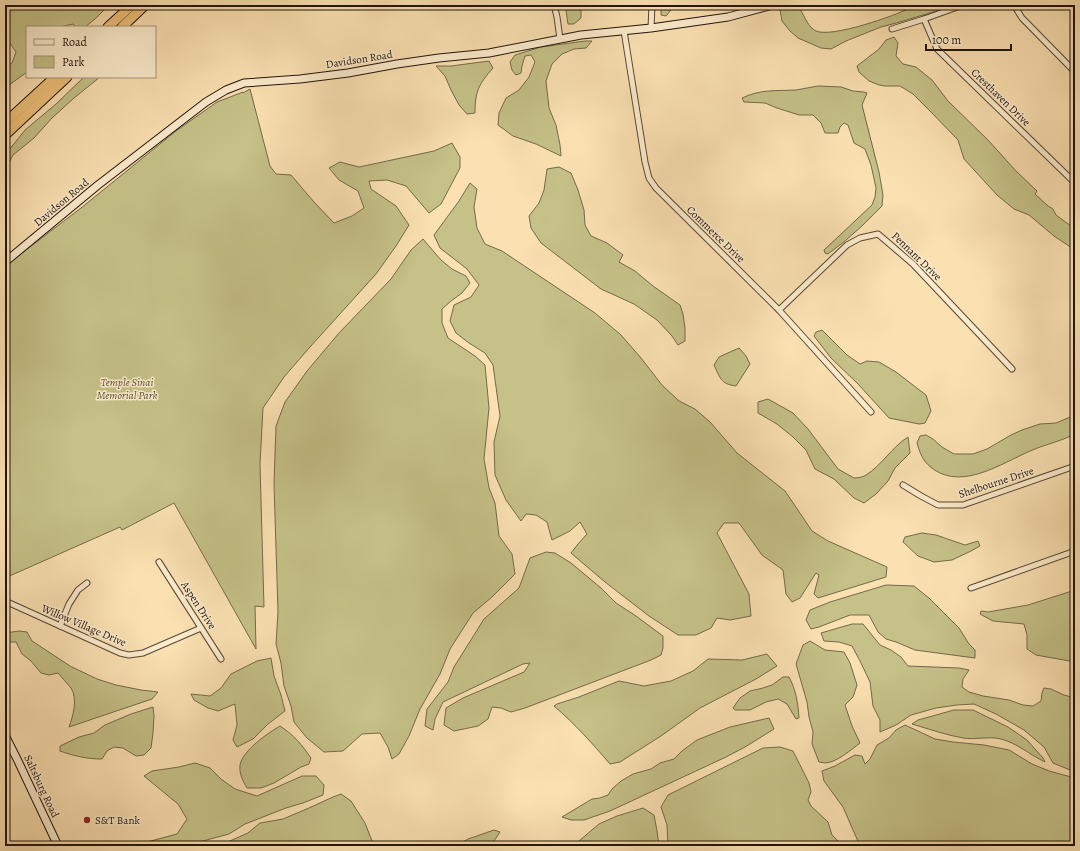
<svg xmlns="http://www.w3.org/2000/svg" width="1080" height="851" font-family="Alegreya,serif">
	<rect width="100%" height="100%" fill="#fbe1b2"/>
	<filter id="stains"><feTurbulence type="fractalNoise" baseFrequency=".005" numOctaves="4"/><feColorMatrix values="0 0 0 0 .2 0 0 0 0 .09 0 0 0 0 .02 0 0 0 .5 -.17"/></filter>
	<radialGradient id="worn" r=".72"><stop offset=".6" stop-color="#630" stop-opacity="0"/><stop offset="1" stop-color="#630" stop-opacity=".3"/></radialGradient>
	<g fill="#c5c188" stroke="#746a4a">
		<path d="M 5,5 L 109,5 L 95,19 L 85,27 L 76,27 L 73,24 L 59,27 L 27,27 L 27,72 L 5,88 L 5,68 L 12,63 L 16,52 C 8,40 0,31 8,17 L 5,9 Z"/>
		<polygon points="562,5 576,5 581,11 581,18 574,24 568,24 566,10"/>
		<polygon points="661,5 675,5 666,16 661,15"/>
		<path d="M 909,5 L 956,5 L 900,22 L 881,27 L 846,41 L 831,49 L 821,48 L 798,38 L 790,31 L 782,21 L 780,10 L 791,6 L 800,9 C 805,17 808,27 816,31 C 832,38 894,16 910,8 Z"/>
		<polygon points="894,37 898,43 896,56 903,64 916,67 932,80 948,101 988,140 1016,171 1037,191 1035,194 1048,206 1053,209 1056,215 1075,229 1075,250 1054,236 1029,215 1014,209 997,195 964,159 958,140 930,111 913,94 900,86 885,86 879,85 869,81 859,72 857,66 879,49 886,40"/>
		<polygon points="585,41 592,41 586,48 574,49 562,54 552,64 546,81 549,108 556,125 560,145 561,156 536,144 513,136 498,125 499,113 506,98 519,90 529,77 535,62 531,55 525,56 522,66 521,73 516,75 512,70 510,62 515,55 541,47"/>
		<path d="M 489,61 L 493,68 C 479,84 475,91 475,113 L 467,114 L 459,105 L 451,90 L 445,76 L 436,66 L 451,66 Z"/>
		<polygon points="84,77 100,77 74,98 52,118 34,138 13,155 5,171 5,155 25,130 56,104"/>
		<path d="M 818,86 L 841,87 L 853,91 L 864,92 L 867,93 L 862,105 L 879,172 L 883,195 L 882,206 L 863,225 L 845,241 L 828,254 L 825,253 L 824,250 L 872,205 L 875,197 L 876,188 L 871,165 L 865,149 L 854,143 L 848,125 L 844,123 L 840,127 L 838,133 L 825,133 L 821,123 L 813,115 L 799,115 L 777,108 L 765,103 L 744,102 L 742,98 C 761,89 776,91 796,90 C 803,89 811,87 818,86 Z"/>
		<polygon points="250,89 270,166 276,174 291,175 314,202 334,223 352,216 364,208 358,191 339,180 329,168 340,162 359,167 434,151 452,143 460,157 460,168 441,204 429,213 406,186 387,180 369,181 371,189 396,206 409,225 396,246 376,274 310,347 284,377 263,408 260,464 264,607 255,606 256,649 174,503 122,530 120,527 5,578 5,266 81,208 176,131 217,102 243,92 243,93"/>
		<polygon points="559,167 571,173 578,190 584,210 585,225 591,236 607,243 623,255 619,262 635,271 653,286 680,305 683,314 685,328 685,341 678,345 672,336 657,320 634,304 601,289 541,243 531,228 529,216 539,203 544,190 547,169"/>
		<polygon points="470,183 477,189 474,207 477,228 485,244 502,251 595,313 621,335 641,358 662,385 679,401 695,409 710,422 737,453 785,491 812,531 828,541 887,567 886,577 818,598 814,594 819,575 816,573 800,598 792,602 786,594 783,570 762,555 739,523 724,523 717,533 749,594 751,616 730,620 717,618 711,628 696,635 678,635 649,616 605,582 571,553 578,544 587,534 580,522 570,531 552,540 547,522 536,515 526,514 521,521 506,500 495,475 494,442 500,416 493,365 485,353 469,343 456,333 450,321 454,305 471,297 479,285 467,269 440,248 434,235 459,201"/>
		<polygon points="423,239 441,260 452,269 466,276 470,283 462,293 451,301 442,309 442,323 448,338 475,356 485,365 489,408 484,459 489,488 495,503 499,536 512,554 515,574 492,597 473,613 450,649 440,674 420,709 409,736 399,754 392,759 388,747 380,733 362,734 343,751 324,752 307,738 294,722 291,706 284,686 281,663 276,644 278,612 274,484 276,426 285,402 307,371 339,333 391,279 411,250"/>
		<polygon points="822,330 847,355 860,364 867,361 879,362 896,372 926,395 931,411 925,423 919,424 889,418 858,384 831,358 814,336 816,332"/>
		<path d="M 739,348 L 746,356 L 750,364 L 736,386 C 720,384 720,377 714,365 L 719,357 Z"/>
		<path d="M 768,399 L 793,413 L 808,429 L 838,469 L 854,478 C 858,478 863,477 866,475 C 882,465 892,447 908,437 L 910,453 L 895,468 L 888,481 L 876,494 L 864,503 L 854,498 L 834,479 L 815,469 L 806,450 L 793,437 L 777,424 L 758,413 L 758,402 Z"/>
		<path d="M 1075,415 L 1075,434 C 1069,437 1064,439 1058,441 C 1050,444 1042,446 1035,449 C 1007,460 970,487 940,473 C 926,466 921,458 917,443 L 920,436 L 926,435 L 933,439 L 942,447 L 954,454 L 973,454 L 987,449 L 1011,435 L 1022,430 L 1040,424 L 1056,423 Z"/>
		<polygon points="922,533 936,535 965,545 978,541 980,546 971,551 952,560 934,562 918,556 903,542 905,537"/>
		<polygon points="546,552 555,553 571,563 601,588 616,603 636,616 663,636 663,648 661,655 651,660 525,708 511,712 501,708 492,707 488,719 478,726 454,731 444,725 446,708 463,698 524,672 530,663 523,664 443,702 435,719 433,730 425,726 427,709 448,682 454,667 484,619 519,588 530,558"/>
		<polygon points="886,585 914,586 929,598 959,628 969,644 975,650 975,658 915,650 896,642 886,639 878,632 869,615 850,615 819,627 811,629 806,620 810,610 830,602"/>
		<polygon points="1072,591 1075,591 1075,662 1036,655 1027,649 1027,635 1024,624 993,621 980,614 981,611 988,612 1028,605"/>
		<polygon points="852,624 863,624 880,645 891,650 901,657 908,666 959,668 969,670 963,679 962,687 969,692 983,696 1009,700 1023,705 1033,706 1041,701 1042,693 1044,688 1051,689 1064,695 1075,698 1075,772 1053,763 1044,747 1024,730 996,714 974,704 957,705 936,708 911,715 896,725 880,732 880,720 873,706 870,682 860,661 852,646 839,642 824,641 821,633"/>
		<path d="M 19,631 L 27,632 L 32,641 L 70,666 L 97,679 L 116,685 L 141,690 L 158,692 L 152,699 L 69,727 C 73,716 78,699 71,688 C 67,683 62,678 58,673 L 49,675 L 41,673 L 31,661 L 22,654 L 16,642 L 5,642 L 5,633 Z"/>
		<path d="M 810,641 L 825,650 L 844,652 L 850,663 L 857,685 L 853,697 L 845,705 L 852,726 L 860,743 C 852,749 836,763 825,763 C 823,763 821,762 819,762 L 812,744 L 813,732 L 809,717 L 807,702 L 796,664 L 803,645 Z"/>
		<path d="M 767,654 L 777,666 L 756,679 L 700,708 L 661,736 L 620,762 L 610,764 C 592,743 575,724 554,706 L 557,704 L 579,697 L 619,681 L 644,686 L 671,681 L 693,671 L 708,659 L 742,660 Z"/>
		<polygon points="271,658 274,676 281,695 285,711 268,724 253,739 237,747 233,740 237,725 235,704 218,711 208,708 194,700 191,694 210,696 221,688 231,674 257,661"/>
		<path d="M 783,677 L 789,677 C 796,690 798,703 799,718 L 796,719 L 787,704 L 778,699 L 766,702 L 750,710 L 735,710 L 733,708 L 740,698 L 750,691 L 763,688 L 772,685 Z"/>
		<path d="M 153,707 L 154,716 L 153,733 L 151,748 L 144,755 L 136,756 L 123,748 L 114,747 L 107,751 L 102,759 C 87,759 74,756 60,751 L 60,746 L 79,737 L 94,733 L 105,725 L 131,714 Z"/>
		<path d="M 954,710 L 973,710 L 1008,727 L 1027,740 L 1043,758 L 1045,762 C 1030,755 1017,743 1001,739 C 990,736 975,740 963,738 C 946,735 929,729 912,724 L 918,720 Z"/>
		<polygon points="769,718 774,729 745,747 726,757 610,811 584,820 571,820 562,817 592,799 600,798 608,795 612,789 621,781 633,774 651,769 660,763 674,759 682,751 697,740 730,727"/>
		<polygon points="905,725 935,739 953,742 984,745 1009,750 1032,764 1049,771 1075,778 1075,845 1070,846 860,846 843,807 824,781 822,771 835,766 855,755 862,756 865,764 870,759 877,745 889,738 896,730"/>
		<path d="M 280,726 C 294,735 302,745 311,758 L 309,764 L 301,767 L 274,783 L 261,788 L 247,788 C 243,781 239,774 240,765 C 243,750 268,733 280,726 Z"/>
		<polygon points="780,747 793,751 809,783 811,792 808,800 811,806 828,822 832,835 843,846 668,846 667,825 661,807 668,795 763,748"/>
		<polygon points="195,763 210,768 221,779 235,789 257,796 302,776 316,776 324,785 323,795 303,803 286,808 245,824 229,834 184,846 145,846 147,842 177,834 187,819 178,804 144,776 152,771 179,767"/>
		<polygon points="341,794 351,801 365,823 374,846 216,846 223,844 248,833 260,823 283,819 309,808 333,797"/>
		<polygon points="643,808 654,815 657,831 659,846 573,846 599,824 617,816"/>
		<polygon points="494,830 500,832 492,844 489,846 456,846 468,839"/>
	</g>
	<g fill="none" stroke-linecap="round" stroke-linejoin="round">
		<defs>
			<g id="street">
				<polyline points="554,5 557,17 560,39"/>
				<polyline points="1014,5 1022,18 1075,72"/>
				<polyline points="924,19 937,49 1075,183"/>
				<polyline points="651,28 652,5"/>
				<polyline points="892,29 924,19 963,5"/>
				<polyline points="624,31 645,162 649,178 656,188 779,310 871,412"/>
				<polyline points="779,310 847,245 860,238 878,234 913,264 1012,369"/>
				<polyline points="903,485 921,496 938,505 963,505 1075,466"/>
				<polyline points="159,562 221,659"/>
				<polyline points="971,588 1075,551"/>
				<polyline points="5,601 120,653 129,655 143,653 201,628"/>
				<polyline points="60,626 69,604 78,590 87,583"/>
			</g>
			<g id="secondary">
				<polyline points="5,262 98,185 206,102 226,90 244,83 300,79 348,73 397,64 439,58 489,53 581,35 651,28 728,17 773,5"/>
				<polyline points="5,735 18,761 58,846"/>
			</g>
			<g id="highway">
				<polyline points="108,27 132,5"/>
				<polyline points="122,27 145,5"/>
				<polyline points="5,123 55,77"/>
				<polyline points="5,135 67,77"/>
			</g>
		</defs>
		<use href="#street" stroke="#584635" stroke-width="7"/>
		<use href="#secondary" stroke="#22130b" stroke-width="9"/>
		<use href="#highway" stroke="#22130b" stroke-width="11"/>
		<use href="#street" stroke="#fceccd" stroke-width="5"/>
		<use href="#secondary" stroke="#fceccd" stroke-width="7"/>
		<use href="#highway" stroke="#eec079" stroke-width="9"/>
	</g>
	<circle fill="#8f2418" stroke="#fceccd" stroke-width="1.5" cx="87" cy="820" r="4"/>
	<g text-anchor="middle" stroke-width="3" stroke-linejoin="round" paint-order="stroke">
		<g font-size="11" fill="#22130b" stroke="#fceccd">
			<text transform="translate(359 59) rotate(-9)" y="4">Davidson Road</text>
			<text transform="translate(1001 97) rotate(44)" y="4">Cresthaven Drive</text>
			<text transform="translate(61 202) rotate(-40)" y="4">Davidson Road</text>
			<text transform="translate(716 234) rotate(44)" y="4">Commerce Drive</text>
			<text transform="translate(917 256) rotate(44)" y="4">Pennant Drive</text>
			<text transform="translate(996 482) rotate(-18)" y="4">Shelbourne Drive</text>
			<text transform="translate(199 605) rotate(57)" y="4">Aspen Drive</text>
			<text transform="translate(84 625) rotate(23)" y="4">Willow Village Drive</text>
			<text transform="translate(42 786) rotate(65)" y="4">Saltsburg Road</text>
		</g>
		<g font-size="11" font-style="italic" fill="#5b5037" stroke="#fceccd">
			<text x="127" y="386">Temple Sinai<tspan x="127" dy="13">Memorial Park</tspan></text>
		</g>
		<g font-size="11" fill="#22130b" stroke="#fceccd" text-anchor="start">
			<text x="95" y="824">S&amp;T Bank</text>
		</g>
	</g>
	<rect width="1080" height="851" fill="none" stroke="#fbe1b2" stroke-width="20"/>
	<rect x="6" y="6" width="1068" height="839" fill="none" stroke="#22130b" stroke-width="2"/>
	<rect x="10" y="10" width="1060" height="831" fill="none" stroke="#22130b"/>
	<rect x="26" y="26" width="130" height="52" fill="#fceccd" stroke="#a5957f"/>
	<rect x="34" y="39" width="20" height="6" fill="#fceccd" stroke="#a5957f"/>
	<text x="62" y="46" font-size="12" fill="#22130b">Road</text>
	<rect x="34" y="56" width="20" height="12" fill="#c5c188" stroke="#a5957f"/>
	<text x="62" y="66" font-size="12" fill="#22130b">Park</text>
	<path d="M926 44v6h85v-6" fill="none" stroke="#22130b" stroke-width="2"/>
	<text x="932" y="44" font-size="12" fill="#22130b" stroke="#fceccd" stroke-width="3" paint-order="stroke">100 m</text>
	<rect width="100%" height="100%" filter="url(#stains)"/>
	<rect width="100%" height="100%" fill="url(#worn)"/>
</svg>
